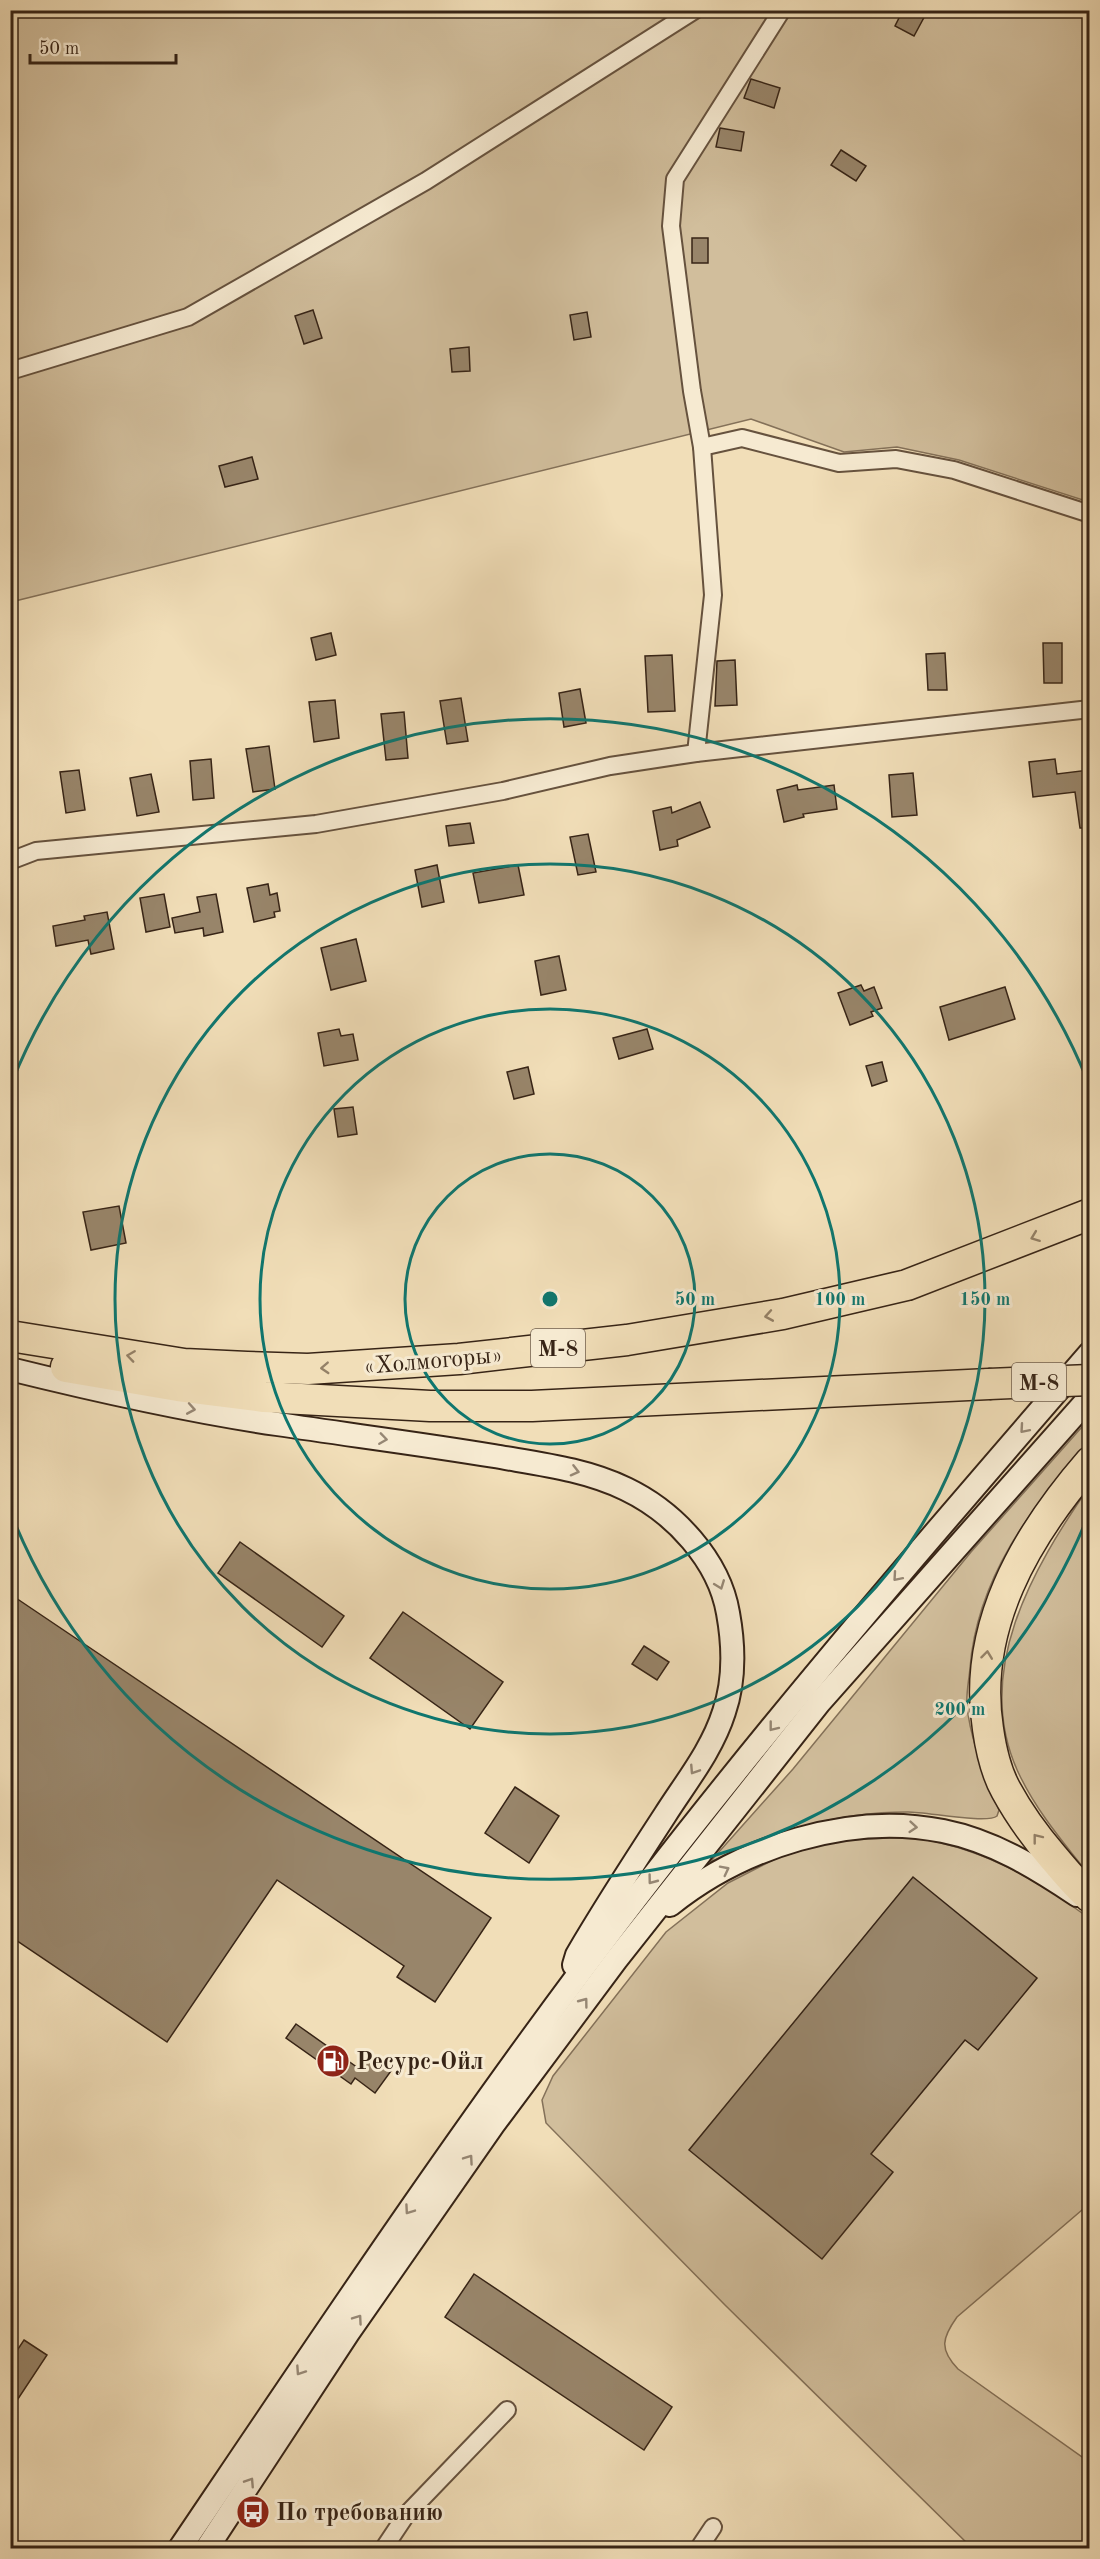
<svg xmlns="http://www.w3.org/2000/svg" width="1100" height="2559" font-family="'Old Standard TT',serif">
	<rect width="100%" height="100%" fill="#f1deb8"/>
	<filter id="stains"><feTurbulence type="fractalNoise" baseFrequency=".00333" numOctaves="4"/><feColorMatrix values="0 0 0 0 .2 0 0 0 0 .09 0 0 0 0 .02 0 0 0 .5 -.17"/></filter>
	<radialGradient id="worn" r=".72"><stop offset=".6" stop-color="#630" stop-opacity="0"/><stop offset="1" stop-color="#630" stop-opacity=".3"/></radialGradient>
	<g fill="#d1be9c" stroke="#847159" stroke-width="1.5">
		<polygon points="10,11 1089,11 1089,502 959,460 897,447 844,452 751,419 11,602"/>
		<path d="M 1089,1419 L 1089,1442 C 1031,1507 977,1578 970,1668 C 969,1680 966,1693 967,1705 C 970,1741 986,1776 999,1810 L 997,1816 C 987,1824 927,1812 908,1812 C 829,1812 780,1832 710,1862 L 793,1769 L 971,1552 Z"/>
		<path d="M 1089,1487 L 1089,1875 C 1064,1843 1037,1812 1019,1774 C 971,1673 1033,1568 1089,1487 Z"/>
		<path d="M 907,1837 C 977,1845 1033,1877 1089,1918 L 1089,2204 L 957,2317 C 942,2338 939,2349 958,2369 L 1089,2462 L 1089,2548 L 972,2548 L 725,2305 L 546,2123 L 542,2100 L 553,2076 L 666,1932 L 728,1883 L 779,1857 L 824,1844 L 850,1840 Z"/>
	</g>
	<g fill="#98856a" stroke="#372416" stroke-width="1.5">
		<polygon points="903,10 928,10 914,36 895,26"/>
		<polygon points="751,79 780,88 774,108 744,98"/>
		<polygon points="720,128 744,132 741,151 716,147"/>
		<polygon points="841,150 866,166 856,181 831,165"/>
		<rect x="692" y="238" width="16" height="25"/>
		<polygon points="313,310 322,338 304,344 295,316"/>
		<polygon points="587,312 591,337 574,340 570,315"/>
		<polygon points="469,347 470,371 452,372 450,349"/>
		<polygon points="252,457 258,479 225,487 219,466"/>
		<polygon points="331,633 336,655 316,660 311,638"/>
		<polygon points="1043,643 1062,643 1062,683 1044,683"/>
		<polygon points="945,653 947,690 928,690 926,654"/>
		<polygon points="672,655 675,711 648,712 645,656"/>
		<polygon points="735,660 737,705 715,706 717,661"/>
		<polygon points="580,689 586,723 564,727 559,693"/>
		<polygon points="461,698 468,741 447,744 440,701"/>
		<polygon points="335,700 339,738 314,742 309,702"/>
		<polygon points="404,712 408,758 386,760 381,714"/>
		<polygon points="269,746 275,789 253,792 246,749"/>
		<polygon points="211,759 214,798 193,800 190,761"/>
		<polygon points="1055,759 1057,774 1089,770 1089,828 1080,828 1075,792 1033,797 1029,762"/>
		<polygon points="79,770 85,810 66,813 60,772"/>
		<polygon points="913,773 917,815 892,817 889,775"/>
		<polygon points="151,774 159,812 137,816 130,778"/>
		<polygon points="797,785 798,790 834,785 837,809 803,814 804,817 784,822 777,790"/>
		<polygon points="700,802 710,827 677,840 678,846 660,850 653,811 671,807 672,813"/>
		<polygon points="470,823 474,843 449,846 446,826"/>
		<polygon points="588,834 596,872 578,875 570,837"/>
		<polygon points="437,865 444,902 422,907 415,870"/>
		<polygon points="518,865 524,895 479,903 473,873"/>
		<polygon points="268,884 270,895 277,893 280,911 274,912 275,917 254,922 247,888"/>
		<polygon points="164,894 170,927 146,932 140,898"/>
		<polygon points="216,894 223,932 204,936 203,928 175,933 172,918 200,912 197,897"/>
		<polygon points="107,912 114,949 91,954 88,940 56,946 53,926 85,920 84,916"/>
		<polygon points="356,939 366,981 331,990 321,948"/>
		<polygon points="559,956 566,990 541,995 535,961"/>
		<polygon points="861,985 864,991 874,987 882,1008 871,1012 873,1016 850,1025 838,993"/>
		<polygon points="1005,987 1015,1019 949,1040 940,1007"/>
		<polygon points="339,1029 341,1036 353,1034 358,1060 324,1066 318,1033"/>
		<polygon points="647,1029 653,1049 619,1059 613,1038"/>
		<polygon points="882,1062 887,1081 872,1086 866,1066"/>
		<polygon points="528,1067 534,1094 514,1099 507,1072"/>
		<polygon points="353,1107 357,1134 338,1137 334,1109"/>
		<polygon points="119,1206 126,1243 91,1250 83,1212"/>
		<polygon points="240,1542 344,1616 322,1647 218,1573"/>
		<polygon points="10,1594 491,1918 435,2002 397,1977 404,1966 277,1880 167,2042 10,1936"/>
		<polygon points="403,1612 503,1682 470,1729 370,1658"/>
		<polygon points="644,1646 669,1662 657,1680 632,1664"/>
		<polygon points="515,1787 559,1816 529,1863 485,1833"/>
		<polygon points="913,1877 1037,1978 978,2050 965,2040 871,2154 893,2172 822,2259 689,2150"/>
		<polygon points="296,2024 361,2070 370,2057 391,2071 375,2093 355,2078 351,2084 286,2038"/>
		<polygon points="474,2274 672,2407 644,2450 445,2317"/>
		<polygon points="24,2340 47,2355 10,2411 10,2361"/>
	</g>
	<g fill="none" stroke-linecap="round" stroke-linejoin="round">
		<defs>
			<g id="street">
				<polyline points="10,371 188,317 426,181 695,10"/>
				<polyline points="702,447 742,438 839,463 896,459 954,470 1090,514"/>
				<polyline points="696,753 713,595 702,447 692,391 671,226 675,179 782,10"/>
				<polyline points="10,861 36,851 316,824 503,791 610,766 696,753 1090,709"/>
				<polyline points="384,2548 406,2515 507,2410"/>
				<polyline points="699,2548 713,2527"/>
			</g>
			<g id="secondary">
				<path d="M 10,1369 C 99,1391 187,1411 277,1424 C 350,1435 422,1444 494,1456 C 539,1464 585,1469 626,1489 C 674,1512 719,1560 728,1613 C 734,1646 735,1680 724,1712 C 712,1750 686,1782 665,1815 C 635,1861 605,1907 577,1955 L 574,1965"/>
				<path d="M 670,1905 C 742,1847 850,1812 943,1831 C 993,1841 1035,1867 1077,1895"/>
				<path d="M 180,2548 C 311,2354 441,2159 581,1971 C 740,1757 915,1555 1090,1353"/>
				<polyline points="207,2548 348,2333 493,2125 616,1960 819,1703 1090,1397"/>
			</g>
			<g id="highway">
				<polyline points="10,1336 184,1364 247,1367 308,1369 459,1359 627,1340 783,1314 907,1285 1090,1214"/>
				<polyline points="66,1367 178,1386 264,1397 430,1406 532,1406 989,1384"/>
				<path d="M 1090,1462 C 1025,1537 972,1628 988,1729 C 991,1750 996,1772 1006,1790 C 1019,1814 1035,1836 1053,1857 C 1065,1871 1076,1885 1090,1897"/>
			</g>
		</defs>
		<use href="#street" stroke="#66523e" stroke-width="20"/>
		<use href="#secondary" stroke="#372416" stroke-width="26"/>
		<use href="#highway" stroke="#372416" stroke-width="33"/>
		<use href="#street" stroke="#f6ead1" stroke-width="16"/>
		<use href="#secondary" stroke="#f6ead1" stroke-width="22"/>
		<use href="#highway" stroke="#f1deb8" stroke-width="30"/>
		<defs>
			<polyline id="highway-bridge" points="989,1384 1090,1380"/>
		</defs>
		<use href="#highway-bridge" stroke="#372416" stroke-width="33" stroke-linecap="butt"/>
		<use href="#highway-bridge" stroke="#f1deb8" stroke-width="30"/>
	</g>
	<defs><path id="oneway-chevron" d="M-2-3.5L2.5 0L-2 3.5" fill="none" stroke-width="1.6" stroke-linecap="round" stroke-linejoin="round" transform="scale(1.5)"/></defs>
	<g stroke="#948167">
		<use href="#oneway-chevron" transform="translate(1035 1237) rotate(159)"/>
		<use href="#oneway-chevron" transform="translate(769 1316) rotate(170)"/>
		<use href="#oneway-chevron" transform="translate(131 1356) rotate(-172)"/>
		<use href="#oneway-chevron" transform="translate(325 1368) rotate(177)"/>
		<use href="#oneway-chevron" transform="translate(987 1655) rotate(-83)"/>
		<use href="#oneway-chevron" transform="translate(1037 1838) rotate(-128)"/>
	</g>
	<g stroke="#968774">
		<use href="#oneway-chevron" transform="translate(191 1409) rotate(10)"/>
		<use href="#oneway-chevron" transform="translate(1024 1429) rotate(131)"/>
		<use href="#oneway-chevron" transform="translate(383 1439) rotate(8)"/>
		<use href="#oneway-chevron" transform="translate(575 1471) rotate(14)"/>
		<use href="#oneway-chevron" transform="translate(897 1577) rotate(131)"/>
		<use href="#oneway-chevron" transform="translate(720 1585) rotate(69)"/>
		<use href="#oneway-chevron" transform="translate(773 1727) rotate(128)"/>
		<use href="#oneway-chevron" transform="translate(694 1770) rotate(123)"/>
		<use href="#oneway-chevron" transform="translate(913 1827) rotate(5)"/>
		<use href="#oneway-chevron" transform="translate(725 1870) rotate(-27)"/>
		<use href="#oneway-chevron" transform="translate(652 1880) rotate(127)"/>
		<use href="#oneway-chevron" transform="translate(584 2002) rotate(-53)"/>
		<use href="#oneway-chevron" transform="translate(469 2159) rotate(-55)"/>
		<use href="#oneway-chevron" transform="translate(409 2210) rotate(125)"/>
		<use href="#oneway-chevron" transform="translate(358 2319) rotate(-55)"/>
		<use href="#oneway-chevron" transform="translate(300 2371) rotate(124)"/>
		<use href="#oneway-chevron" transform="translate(250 2482) rotate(-57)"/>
	</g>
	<g fill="none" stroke="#0f766e" stroke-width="3">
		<circle cx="550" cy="1299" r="145"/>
		<circle cx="550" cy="1299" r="290"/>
		<circle cx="550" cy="1299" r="435"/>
		<path d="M1088 1516A580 580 0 0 1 12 1516M12 1082A580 580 0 0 1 1088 1082"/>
	</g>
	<defs>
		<symbol id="fuel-disc" viewBox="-11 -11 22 22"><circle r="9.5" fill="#8f2418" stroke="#f6ead1"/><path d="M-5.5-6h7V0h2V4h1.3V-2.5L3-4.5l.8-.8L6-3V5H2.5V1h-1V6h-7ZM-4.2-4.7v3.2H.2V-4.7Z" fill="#fff"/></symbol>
		<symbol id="bus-disc" viewBox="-11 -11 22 22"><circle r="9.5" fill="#8f2418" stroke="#f6ead1"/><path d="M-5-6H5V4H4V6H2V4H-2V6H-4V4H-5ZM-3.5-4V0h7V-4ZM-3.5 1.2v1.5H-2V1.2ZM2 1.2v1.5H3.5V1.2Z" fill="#fff"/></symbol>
	</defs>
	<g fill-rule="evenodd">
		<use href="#fuel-disc" x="314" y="2042" width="38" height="38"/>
		<use href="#bus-disc" x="234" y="2493" width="38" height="38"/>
	</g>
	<g text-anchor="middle" stroke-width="6" stroke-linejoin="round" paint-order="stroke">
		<g fill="#f6ead1" stroke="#705f4e" stroke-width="1.5">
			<rect x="531" y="1329" width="54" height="38" rx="4.5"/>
			<rect x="1012" y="1363" width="54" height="38" rx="4.5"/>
		</g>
		<g font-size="22" font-weight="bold" fill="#372416">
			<text x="558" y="1356">М-8</text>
			<text x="1039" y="1390">М-8</text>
		</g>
		<g font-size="24" fill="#372416" stroke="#f6ead1">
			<text transform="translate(433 1360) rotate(-5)" y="8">«Холмогоры»</text>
		</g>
		<g font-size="24" font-weight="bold" fill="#372416" stroke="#f6ead1" text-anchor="start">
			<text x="356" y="2069">Ресурс-Ойл</text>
			<text x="276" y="2520">По требованию</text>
		</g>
	</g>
	<circle cx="550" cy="1299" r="9" fill="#0f766e" stroke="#f6ead1" stroke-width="3"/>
	<g font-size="18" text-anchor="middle" font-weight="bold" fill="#0f766e" stroke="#f6ead1" stroke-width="6" stroke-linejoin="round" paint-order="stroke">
		<text x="695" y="1305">50 m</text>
		<text x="840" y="1305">100 m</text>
		<text x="985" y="1305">150 m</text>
		<text x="960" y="1715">200 m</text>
	</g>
	<rect width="1100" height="2559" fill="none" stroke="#f1deb8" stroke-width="36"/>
	<rect x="12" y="12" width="1076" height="2535" fill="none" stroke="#372416" stroke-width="3"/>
	<rect x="18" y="18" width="1064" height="2523" fill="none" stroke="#372416" stroke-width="1.5"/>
	<path d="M30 54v9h146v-9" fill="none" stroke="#372416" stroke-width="3"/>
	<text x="39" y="54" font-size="18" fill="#372416" stroke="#f6ead1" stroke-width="4.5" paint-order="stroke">50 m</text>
	<rect width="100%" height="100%" filter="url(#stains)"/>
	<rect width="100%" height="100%" fill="url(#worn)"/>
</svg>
